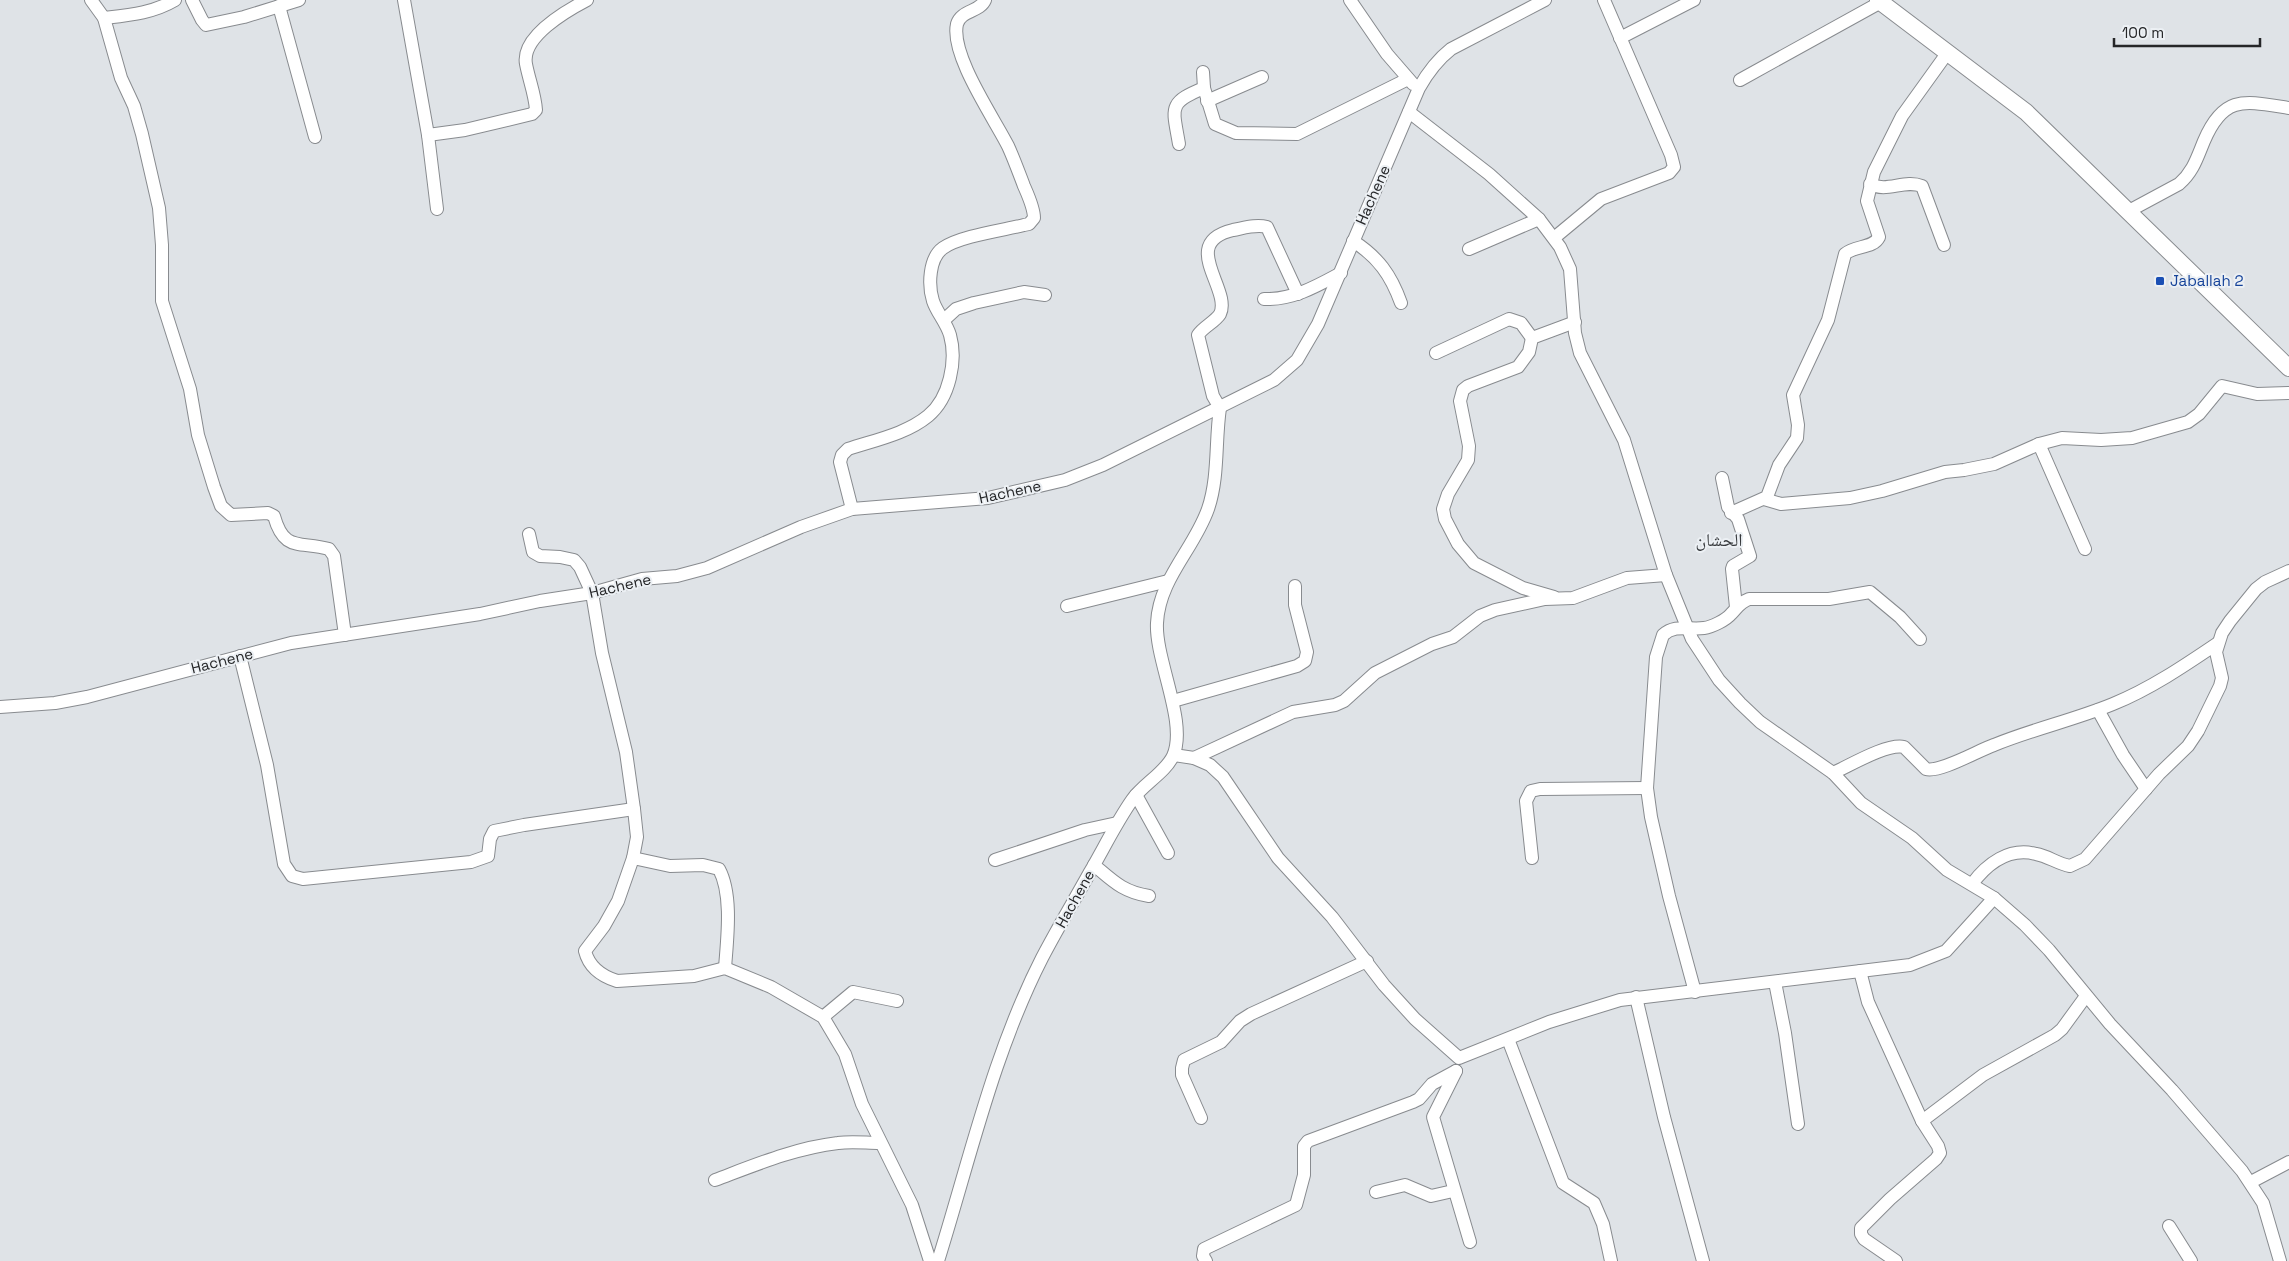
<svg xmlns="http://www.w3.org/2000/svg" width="2289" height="1261" font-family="'Space Grotesk','Noto Naskh Arabic',sans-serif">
	<rect width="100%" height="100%" fill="#dfe3e7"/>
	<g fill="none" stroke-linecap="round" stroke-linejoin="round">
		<defs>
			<g id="minor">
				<path d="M 91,0 L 104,18 L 121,78 L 134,106 L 142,134 L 159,208 L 162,245 L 162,301 L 190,389 L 198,435 L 214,487 L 221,506 L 231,515 L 268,513 L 274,516 C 284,552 299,541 329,549 L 334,556 L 345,635"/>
				<polyline points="192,0 202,20 206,25 244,17 299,0"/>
				<polyline points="404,0 428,135 437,209"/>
				<polyline points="1350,0 1387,54 1413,84"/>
				<polyline points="279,6 315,137"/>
				<path d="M 104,18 C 130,15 153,13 175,0"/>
				<polyline points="1620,38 1694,0"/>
				<polyline points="1203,72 1204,88 1215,124 1236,133 1297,134 1408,79"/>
				<polyline points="1740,80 1881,2"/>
				<polyline points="1207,101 1262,77"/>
				<polyline points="1409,112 1489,174 1539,219 1560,247 1570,269 1575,333 1580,353 1624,440 1666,575 1692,639 1719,680 1740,703 1760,722 1833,773 1861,803 1912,838 1947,870 1994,898 2025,925 2049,950 2110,1024 2172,1090 2242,1171 2263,1203 2280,1261"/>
				<path d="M 428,135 L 465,130 L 532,114 L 536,110 C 535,94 529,80 526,64 C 521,37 566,11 587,0"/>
				<path d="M 1179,144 C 1173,108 1167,103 1204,88"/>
				<path d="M 1870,184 C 1887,193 1904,179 1922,186 L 1944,245"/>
				<path d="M 2127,212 L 2179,184 C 2193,172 2197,158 2204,141 C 2224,94 2245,101 2289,108"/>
				<polyline points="1554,238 1601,199 1669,173 1674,167 1671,155 1604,0"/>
				<path d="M 1353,241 C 1378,257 1391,275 1401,303"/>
				<polyline points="1469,249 1539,219"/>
				<path d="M 1264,299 C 1293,300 1317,286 1341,273"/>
				<polyline points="944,320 956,309 974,303 1024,292 1045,295"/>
				<polyline points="1436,353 1509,319 1521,323 1532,338"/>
				<path d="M 1220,408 L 1213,396 L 1198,335 C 1203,327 1215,322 1220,314 C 1232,289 1178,243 1233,230 C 1244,228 1256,224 1267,227 L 1298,294"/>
				<polyline points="2039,444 2085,549"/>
				<polyline points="1722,478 1728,507 1738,519 1750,556 1733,566 1732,569 1736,607"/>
				<polyline points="1764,499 1781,504 1850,498 1882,491 1945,472 1964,470 1994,464 2039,444 2062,438 2101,440 2132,438 2188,422 2199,414 2222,386 2257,394 2289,393"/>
				<path d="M 852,509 L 840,462 L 842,455 L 848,449 C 875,440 906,434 928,416 C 950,398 957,360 950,335 C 946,322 937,313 933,301 C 928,285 929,258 943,248 C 960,236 1004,230 1024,225 L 1029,224 L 1034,218 C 1034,208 1028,195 1024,186 C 1019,173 1014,159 1008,146 C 994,118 950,55 957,24 C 961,10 980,12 985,0"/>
				<path d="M 1731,513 L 1767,497 L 1779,465 L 1797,438 L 1798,425 L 1793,395 L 1828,320 L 1845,254 C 1855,245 1873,249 1879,237 L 1867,201 L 1874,172 L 1902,116 L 1948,52"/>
				<path d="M 529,534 L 533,552 L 540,556 L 560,557 L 574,560 L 580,567 L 592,593 L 602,653 L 626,752 L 634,809 L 637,837 L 633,858 L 618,901 L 604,926 L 585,951 C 589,967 601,976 617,981 L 694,976 L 725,968 L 771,987 L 823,1017 L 845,1054 L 862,1104 L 912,1205 L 930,1261"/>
				<polyline points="1554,597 1523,588 1474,563 1458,544 1445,519 1443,509 1448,494 1468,460 1469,446 1460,401 1463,390 1468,386 1518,367 1529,352 1532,338 1575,322"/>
				<polyline points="1067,606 1168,581"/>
				<polyline points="240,656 267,765 284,864 292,876 303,879 471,862 488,856 490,839 494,831 524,825 634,809"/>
				<polyline points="1173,701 1297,666 1305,661 1307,652 1295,605 1295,586"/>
				<path d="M 0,707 L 55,703 L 87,697 L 291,643 L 480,614 L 540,601 L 592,593 L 642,579 L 677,576 L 707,568 L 801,527 L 852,509 L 988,498 L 1065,480 L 1103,465 L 1274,380 L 1297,360 L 1318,324 L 1419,88 C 1428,72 1437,60 1451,49 L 1545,0"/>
				<polyline points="2098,710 2123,755 2146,789"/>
				<polyline points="1174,755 1194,758 1210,765 1223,777 1278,858 1332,917 1384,985 1415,1019 1459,1058 1549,1022 1620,1000 1910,965 1946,951 1994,898"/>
				<polyline points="1194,758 1293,712 1335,705 1344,701 1375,673 1432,644 1453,637 1480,616 1495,610 1545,599 1573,598 1627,578 1666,575"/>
				<path d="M 1833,773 C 1849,766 1887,743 1904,747 L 1926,769 C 1940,773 1979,750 1994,745 C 2033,729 2074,720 2113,704 C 2150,689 2184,666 2218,643"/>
				<polyline points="1136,795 1168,853"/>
				<path d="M 633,858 L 670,866 L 703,865 L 719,869 C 733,895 727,940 725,968"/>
				<polyline points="1532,858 1526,801 1531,791 1540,789 1647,788"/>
				<polyline points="995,860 1085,830 1117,823"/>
				<path d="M 1094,865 C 1113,881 1123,892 1149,896"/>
				<path d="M 1972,884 C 1987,864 2009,847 2036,854 C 2048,856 2058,864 2070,866 L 2085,859 L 2159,774 L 2188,746 L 2198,731 L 2220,686 L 2222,678 L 2216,652 L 2222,633 L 2230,621 L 2256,589 L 2265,582 L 2289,571"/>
				<polyline points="1860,971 1868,1002 1922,1121"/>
				<polyline points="1775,982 1785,1033 1798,1124"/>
				<path d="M 1695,992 L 1669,896 L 1651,817 L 1647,788 L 1656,657 L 1663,635 C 1675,624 1689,630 1704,628 C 1712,627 1726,620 1731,614 C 1738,607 1739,603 1749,599 L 1829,599 L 1870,592 L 1900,617 L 1920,639"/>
				<polyline points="1636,997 1664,1117 1703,1261"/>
				<polyline points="823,1017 853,992 897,1001"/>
				<polyline points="1508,1039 1563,1183 1594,1203 1603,1224 1611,1261"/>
				<polyline points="1456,1071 1433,1117 1470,1242"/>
				<polyline points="1201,1118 1182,1075 1182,1068 1184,1060 1221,1042 1240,1021 1251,1014 1367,961"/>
				<path d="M 715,1180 C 755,1165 795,1148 838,1143 C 852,1141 866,1143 880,1143"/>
				<polyline points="2251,1182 2289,1162"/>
				<polyline points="1376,1192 1405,1185 1431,1196 1453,1191"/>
				<polyline points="2169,1226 2191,1261"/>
				<path d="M 938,1261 C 970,1159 993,1054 1042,958 C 1057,929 1074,901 1090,872 C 1104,848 1116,823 1132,800 C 1143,784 1165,773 1173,756 C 1188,723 1155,660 1157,623 C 1159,579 1194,549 1208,509 C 1219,477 1215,441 1220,408"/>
				<polyline points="1206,1261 1203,1256 1204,1249 1296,1205 1304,1175 1304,1146 1308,1141 1413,1102 1419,1099 1432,1084 1456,1071"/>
				<polyline points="1896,1261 1864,1239 1861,1234 1861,1228 1890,1199 1936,1159 1940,1153 1938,1146 1922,1121 1983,1075 2055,1035 2062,1029 2086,996"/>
			</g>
			<polyline id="major" points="1878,0 2026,112 2289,368"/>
		</defs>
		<use href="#minor" stroke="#888b8f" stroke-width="14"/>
		<use href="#major" stroke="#888b8f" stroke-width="18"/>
		<use href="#minor" stroke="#fff" stroke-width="12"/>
		<use href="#major" stroke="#fff" stroke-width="16"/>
	</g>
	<rect fill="#1a4fb4" stroke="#ecf0f4" stroke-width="2" x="2155" y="276" width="10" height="10" rx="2.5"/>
	<g text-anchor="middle" stroke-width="4" stroke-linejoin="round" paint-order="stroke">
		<g font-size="15" fill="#252628" stroke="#ecf0f4">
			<text transform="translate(1373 195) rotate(-66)" y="5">Hachene</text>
			<text transform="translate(1010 492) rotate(-12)" y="5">Hachene</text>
			<text transform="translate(620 586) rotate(-13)" y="5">Hachene</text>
			<text transform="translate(222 661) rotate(-14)" y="5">Hachene</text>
			<text transform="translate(1075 899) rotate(-61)" y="5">Hachene</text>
		</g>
		<g font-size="15" fill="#164399" stroke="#ecf0f4" text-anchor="start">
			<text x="2170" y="286">Jaballah 2</text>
		</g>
		<g font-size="18" fill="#36393c" stroke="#ecf0f4">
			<text x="1719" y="546">الحشان</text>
		</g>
	</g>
	<path d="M2114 38v8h146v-8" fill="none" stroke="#252628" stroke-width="2.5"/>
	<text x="2122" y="38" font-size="15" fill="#252628" stroke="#ecf0f4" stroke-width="4" paint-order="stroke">100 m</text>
</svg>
